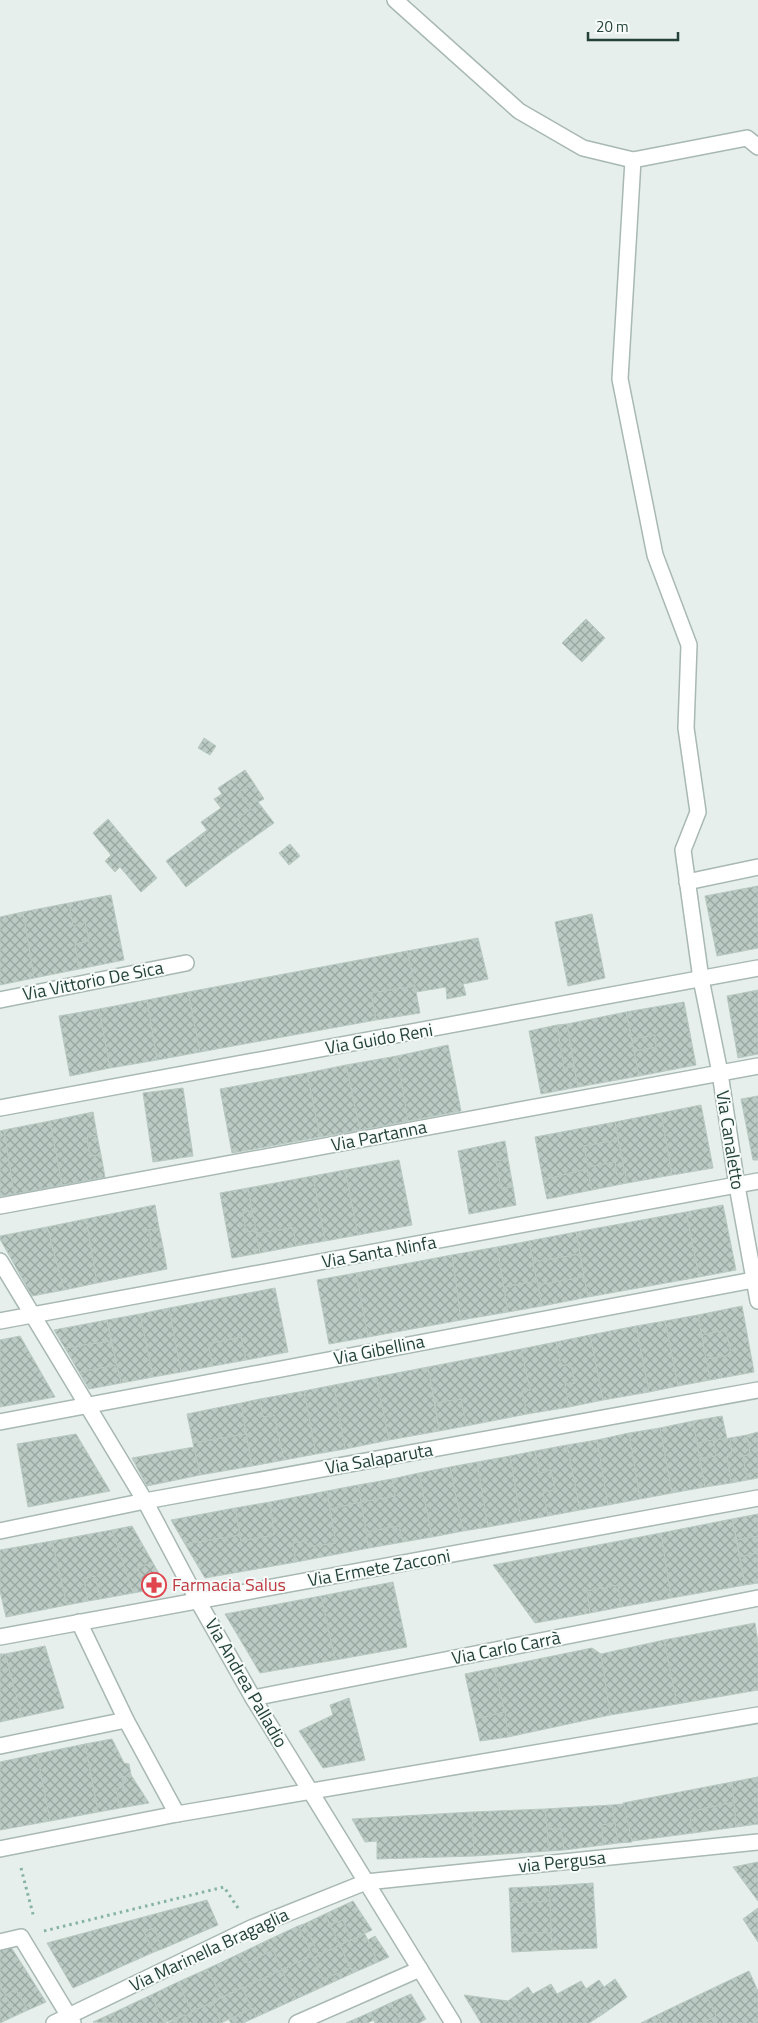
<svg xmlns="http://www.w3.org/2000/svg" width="758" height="2023" font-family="'Titillium Web',sans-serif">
	<defs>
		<pattern id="building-cross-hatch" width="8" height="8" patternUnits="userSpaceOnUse" patternTransform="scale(1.25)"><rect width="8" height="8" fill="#bbcac4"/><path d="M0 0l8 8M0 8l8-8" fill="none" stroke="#98a6a0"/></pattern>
	</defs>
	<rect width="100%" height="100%" fill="#e6efeb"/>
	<g fill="url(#building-cross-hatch)" stroke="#b8c9c2">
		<polygon points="586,619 605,638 582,662 562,643"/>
		<polygon points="204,738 216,746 210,755 198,748"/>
		<polygon points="245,770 253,782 239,792 251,809 238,819 253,838 222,860 203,833 207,830 201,822 221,808 214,799 222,794 218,788"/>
		<polygon points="253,782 264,799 258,802 274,823 253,838 238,819 251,809 239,792"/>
		<polygon points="108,819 157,878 141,892 120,867 115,872 105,861 111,855 93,833"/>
		<polygon points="203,833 222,860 186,887 166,861"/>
		<polygon points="290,844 300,856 289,865 279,853"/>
		<polygon points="758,886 758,948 717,956 705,896"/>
		<polygon points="111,895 124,960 79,969 75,944 89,941 85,923 73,926 69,903"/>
		<polygon points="69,903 73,926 85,923 89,941 75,944 79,969 34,978 23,912"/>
		<polygon points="23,912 34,978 0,985 0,917"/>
		<polygon points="592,914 605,978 568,986 555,922"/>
		<polygon points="478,938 488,979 463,984 466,995 447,999 446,987 416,992 407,951"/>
		<polygon points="407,951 415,986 371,993 376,1020 200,1052 188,992"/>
		<polygon points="415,986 420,1013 376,1020 371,993"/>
		<polygon points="758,990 758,1054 738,1058 727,996"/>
		<polygon points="188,992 200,1052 157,1060 147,1000"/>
		<polygon points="147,1000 157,1060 110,1068 99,1009"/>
		<polygon points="684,1002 696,1065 639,1076 634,1051 656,1047 655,1035 632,1039 626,1012"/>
		<polygon points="99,1009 110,1068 70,1076 59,1016"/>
		<polygon points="626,1012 639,1076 578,1087 567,1024"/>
		<polygon points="567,1024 574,1067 564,1068 557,1025"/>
		<polygon points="557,1025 564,1068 574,1067 578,1087 541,1094 529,1031"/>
		<polygon points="655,1035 656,1047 634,1051 632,1039"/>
		<polygon points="448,1045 461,1111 408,1121 397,1056"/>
		<polygon points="397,1056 408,1121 360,1130 346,1065"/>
		<polygon points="346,1065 360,1130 320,1137 307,1073"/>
		<polygon points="307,1073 320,1137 232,1153 220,1089"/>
		<polygon points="183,1088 193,1156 153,1162 143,1093"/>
		<polygon points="758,1096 758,1160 753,1160 741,1099"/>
		<polygon points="701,1105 713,1168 672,1175 661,1113"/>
		<polygon points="93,1112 97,1135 87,1137 90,1156 101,1155 105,1177 62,1185 50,1121"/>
		<polygon points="661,1113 672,1175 627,1183 615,1122"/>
		<polygon points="50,1121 62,1185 14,1194 4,1130"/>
		<polygon points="615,1122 618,1140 584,1146 588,1167 615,1162 617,1175 625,1173 627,1183 592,1190 587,1169 543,1180 535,1137"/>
		<polygon points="4,1130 14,1194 0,1196 0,1131"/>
		<polygon points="97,1135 101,1155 90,1156 87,1137"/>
		<polygon points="618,1140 625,1173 617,1175 615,1162 588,1167 584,1146"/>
		<polygon points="505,1141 508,1159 496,1161 501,1188 513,1187 516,1205 469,1214 458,1151"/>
		<polygon points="508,1159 513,1187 501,1188 496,1161"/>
		<polygon points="399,1160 412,1225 358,1235 345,1170"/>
		<polygon points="587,1169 592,1190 547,1199 543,1180"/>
		<polygon points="345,1170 358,1235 325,1241 313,1176"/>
		<polygon points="313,1176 325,1241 296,1246 293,1228 256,1233 248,1188"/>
		<polygon points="248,1188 252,1211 243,1212 246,1232 256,1230 260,1253 232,1258 220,1193"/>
		<polygon points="155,1205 159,1228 149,1230 152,1249 163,1247 167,1269 97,1283 86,1219"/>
		<polygon points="723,1205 736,1270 699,1277 686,1212"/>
		<polygon points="252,1211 256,1230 246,1232 243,1212"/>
		<polygon points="686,1212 699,1277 588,1297 576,1232"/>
		<polygon points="86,1219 97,1283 64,1290 47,1227"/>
		<polygon points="47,1227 64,1290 32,1296 0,1239 0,1236"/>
		<polygon points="159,1228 163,1247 152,1249 149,1230"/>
		<polygon points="293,1228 296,1246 260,1253 256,1233"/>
		<polygon points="576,1232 580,1254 533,1262 529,1241"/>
		<polygon points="529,1241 537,1281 504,1287 497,1247"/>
		<polygon points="497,1247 508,1312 461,1320 452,1255"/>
		<polygon points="580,1254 584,1277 538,1285 533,1262"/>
		<polygon points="452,1255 461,1320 368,1337 356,1273"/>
		<polygon points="356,1273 368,1337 329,1344 317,1280"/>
		<polygon points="584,1277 588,1297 542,1306 538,1285"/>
		<polygon points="537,1281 542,1306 508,1312 504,1287"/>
		<polygon points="275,1288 288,1352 246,1360 241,1337 208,1344 213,1366 181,1372 169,1308"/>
		<polygon points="742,1306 754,1372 710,1380 706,1359 731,1355 726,1330 702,1335 698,1315"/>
		<polygon points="169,1308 181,1372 153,1377 140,1314"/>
		<polygon points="140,1314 153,1377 121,1383 107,1320"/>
		<polygon points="698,1315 710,1380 678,1386 665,1321"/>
		<polygon points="107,1320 111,1341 65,1348 54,1330"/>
		<polygon points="665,1321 678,1386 649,1392 636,1326"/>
		<polygon points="636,1326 649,1392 603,1400 590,1335"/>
		<polygon points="726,1330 731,1355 706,1359 702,1335"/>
		<polygon points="590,1335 603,1400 569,1407 565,1384 575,1383 571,1364 561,1366 556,1342"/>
		<polygon points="20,1336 55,1397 0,1407 0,1340"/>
		<polygon points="241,1337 246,1360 213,1366 208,1344"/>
		<polygon points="111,1341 117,1365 79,1372 65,1348"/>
		<polygon points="556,1342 561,1366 571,1364 575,1383 565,1384 569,1407 527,1414 522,1391 530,1390 521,1349"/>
		<polygon points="521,1349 530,1390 522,1391 527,1414 466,1426 461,1399 435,1403 428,1367"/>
		<polygon points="117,1365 121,1383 89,1389 79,1372"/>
		<polygon points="428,1367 439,1431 389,1440 376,1377"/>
		<polygon points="376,1377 389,1440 345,1449 334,1385"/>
		<polygon points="334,1385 345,1449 316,1454 304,1391"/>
		<polygon points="304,1391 316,1454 284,1460 274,1415 263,1417 260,1399"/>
		<polygon points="260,1399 263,1417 274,1415 284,1460 252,1466 241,1403"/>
		<polygon points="461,1399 466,1426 439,1431 435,1403"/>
		<polygon points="241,1403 246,1434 193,1443 187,1414"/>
		<polygon points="722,1416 727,1439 697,1443 693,1421"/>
		<polygon points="693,1421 705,1487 672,1493 660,1428"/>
		<polygon points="660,1428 672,1493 640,1499 629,1433"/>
		<polygon points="758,1432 758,1478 747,1480 743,1456 750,1454 747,1435"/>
		<polygon points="629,1433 640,1499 608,1505 597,1440"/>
		<polygon points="76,1434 110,1491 28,1507 17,1444"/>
		<polygon points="246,1434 252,1466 200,1475 193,1443"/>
		<polygon points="747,1435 750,1454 743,1456 747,1480 731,1483 727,1456 732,1456 730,1438"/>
		<polygon points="730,1438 732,1456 727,1456 731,1483 705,1487 700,1458 716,1456 713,1440"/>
		<polygon points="597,1440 608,1505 580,1510 567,1445"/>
		<polygon points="713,1440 716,1456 700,1458 697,1443"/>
		<polygon points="567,1445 580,1510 548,1516 543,1492 555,1490 551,1470 539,1473 535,1451"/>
		<polygon points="194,1447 200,1475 147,1486 132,1458"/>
		<polygon points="535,1451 539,1473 551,1470 555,1490 543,1492 548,1516 521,1521 510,1456"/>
		<polygon points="510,1456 521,1521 488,1527 477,1462"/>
		<polygon points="477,1462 488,1527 463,1531 450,1467"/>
		<polygon points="450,1467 463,1531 432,1537 419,1473"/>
		<polygon points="419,1473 432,1537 403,1542 399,1526 366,1532 361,1502 395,1496 392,1479"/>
		<polygon points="392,1479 395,1496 361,1502 358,1485"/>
		<polygon points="358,1485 361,1502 330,1509 327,1491"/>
		<polygon points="327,1491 336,1543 308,1547 306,1541 293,1543 296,1562 205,1578 185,1544 240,1535 241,1541 274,1535 270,1502"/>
		<polygon points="270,1502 274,1535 241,1541 235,1508"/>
		<polygon points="361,1502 369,1548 296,1562 293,1543 306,1541 308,1547 336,1543 330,1509"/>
		<polygon points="235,1508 240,1535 185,1544 171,1520"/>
		<polygon points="758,1514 758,1536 737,1540 732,1519"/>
		<polygon points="732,1519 745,1585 671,1598 661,1533"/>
		<polygon points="132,1526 153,1563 138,1567 144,1591 133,1593 112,1530"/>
		<polygon points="399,1526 403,1542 369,1548 366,1532"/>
		<polygon points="112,1530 133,1593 100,1599 95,1576 84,1578 88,1601 67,1605 52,1541"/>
		<polygon points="661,1533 671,1598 621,1607 618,1585 587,1591 590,1613 535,1623 493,1565"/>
		<polygon points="758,1536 758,1553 740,1557 737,1540"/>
		<polygon points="52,1541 67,1605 6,1617 0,1591 0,1550"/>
		<polygon points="758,1553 758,1583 745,1585 740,1557"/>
		<polygon points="153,1563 166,1586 144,1591 138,1567"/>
		<polygon points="95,1576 100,1599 88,1601 84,1578"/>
		<polygon points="393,1582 407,1647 335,1660 321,1596"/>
		<polygon points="618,1585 621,1607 590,1613 587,1591"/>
		<polygon points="321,1596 335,1660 260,1673 225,1614"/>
		<polygon points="755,1623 758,1643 758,1690 677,1704 664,1640"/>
		<polygon points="664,1640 677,1704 610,1715 601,1654"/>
		<polygon points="45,1646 64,1708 22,1717 5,1654"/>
		<polygon points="592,1648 601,1654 610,1715 508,1737 494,1668"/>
		<polygon points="0,1654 5,1654 22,1717 0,1722"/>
		<polygon points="494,1668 505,1712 475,1719 465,1674"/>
		<polygon points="349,1698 365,1760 323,1768 299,1731 333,1715 330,1705"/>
		<polygon points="505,1712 508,1737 480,1741 475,1719"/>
		<polygon points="112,1739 124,1763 129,1764 131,1775 122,1777 124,1787 116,1789 120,1808 98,1812 85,1744"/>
		<polygon points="85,1744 98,1812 50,1821 37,1754"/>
		<polygon points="37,1754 50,1821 0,1830 0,1762"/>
		<polygon points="131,1775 149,1803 120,1808 116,1789 124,1787 122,1777"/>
		<polygon points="758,1777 758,1824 736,1827 732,1782"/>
		<polygon points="732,1782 734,1802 689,1812 693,1833 632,1841 623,1803"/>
		<polygon points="734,1802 736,1827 693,1833 689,1812"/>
		<polygon points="624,1804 632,1842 618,1843 612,1805"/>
		<polygon points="612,1805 615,1823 602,1825 603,1845 564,1850 561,1829 547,1829 545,1809"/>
		<polygon points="545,1809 549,1851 474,1856 472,1812"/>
		<polygon points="472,1812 474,1856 377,1859 377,1841 365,1842 352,1819"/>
		<polygon points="615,1823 618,1843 603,1845 602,1825"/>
		<polygon points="547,1829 561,1829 564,1850 549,1851"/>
		<polygon points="758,1862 758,1901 733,1867"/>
		<polygon points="593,1883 597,1948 552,1950 549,1886"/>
		<polygon points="549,1886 550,1901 510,1903 509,1888"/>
		<polygon points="207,1900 218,1925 162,1949 154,1928 144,1932 154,1952 73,1988 47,1943"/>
		<polygon points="353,1901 372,1930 351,1940 343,1920 330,1925 325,1914"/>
		<polygon points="550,1901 551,1933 511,1933 510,1903"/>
		<polygon points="758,1908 758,1942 743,1919"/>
		<polygon points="325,1914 340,1945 319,1955 304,1924"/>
		<polygon points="343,1920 351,1940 340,1945 330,1925"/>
		<polygon points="304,1924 319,1955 313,1958 298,1926"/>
		<polygon points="298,1926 312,1955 282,1970 268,1940"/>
		<polygon points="154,1928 162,1949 154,1952 144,1932"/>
		<polygon points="511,1933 551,1933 552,1950 512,1952"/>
		<polygon points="365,1934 378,1962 353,1973 340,1945"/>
		<polygon points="375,1936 389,1957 378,1962 368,1940"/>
		<polygon points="268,1940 273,1950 247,1963 241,1953"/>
		<polygon points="9,1944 46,2002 28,2010 16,1990 5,1995 0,1986 0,1949"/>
		<polygon points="340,1945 350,1968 323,1980 313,1958"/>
		<polygon points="273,1950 282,1970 222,1997 207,1969 241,1953 247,1963"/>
		<polygon points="312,1955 323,1980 350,1968 353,1973 296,1999 282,1970"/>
		<polygon points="207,1969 222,1997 192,2012 178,1982"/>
		<polygon points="282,1970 296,1999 256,2017 242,1988"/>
		<polygon points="749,1971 758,1991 758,2023 703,2023 716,2016 705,1992"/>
		<polygon points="615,1979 627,1997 603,2014 586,1989 599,1980 604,1987"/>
		<polygon points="581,1981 603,2014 589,2023 522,2023 508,2001 528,1987 533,1994 551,1984 557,1994"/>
		<polygon points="178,1982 192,2012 213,2002 221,2023 188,2023 185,2015 164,2023 151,1995"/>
		<polygon points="0,1986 17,2015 0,2023"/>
		<polygon points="242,1988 252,2008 221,2023 213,2002"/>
		<polygon points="16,1990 28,2010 17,2015 5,1995"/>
		<polygon points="705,1992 716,2016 703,2023 661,2023 657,2015"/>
		<polygon points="411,1994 426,2019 419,2023 402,2023 390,2003"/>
		<polygon points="151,1995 164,2023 118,2023 113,2013"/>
		<polygon points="464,1995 508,2001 522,2023 481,2023"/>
		<polygon points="390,2003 402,2023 375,2023 371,2012"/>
		<polygon points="252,2008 256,2017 243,2023 231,2023 229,2020"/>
		<polygon points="371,2012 374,2020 367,2023 346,2023"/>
		<polygon points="113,2013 118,2023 93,2022"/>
		<polygon points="185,2015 188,2023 168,2023"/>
		<polygon points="657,2015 661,2023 641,2023"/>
	</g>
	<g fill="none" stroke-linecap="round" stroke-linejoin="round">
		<defs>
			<g id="service">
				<polyline points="395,0 519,111 583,148 633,160 747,138 758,147"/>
				<polyline points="633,160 620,379 655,555 689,645 686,728 698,812 683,850 701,979"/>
			</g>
			<g id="minor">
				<polyline points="687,882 758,867"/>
				<polyline points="701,979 720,1073 737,1186 758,1301"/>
				<polyline points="0,1000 186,963"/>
				<polyline points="0,1108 758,968"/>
				<polyline points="0,1206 758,1066"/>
				<polyline points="0,1261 145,1501 198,1601 253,1698 453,2023"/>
				<polyline points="0,1321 758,1181"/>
				<polyline points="0,1422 758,1279"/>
				<polyline points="0,1531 145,1501 758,1390"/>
				<polyline points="79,1622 126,1720 177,1814"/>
				<polyline points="0,1637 758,1498"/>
				<polyline points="253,1698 758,1598"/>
				<polyline points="0,1746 126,1720"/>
				<polyline points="0,1849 177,1814 758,1715"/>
				<polyline points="0,1942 21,1937 73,2023"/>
				<polyline points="54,2023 251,1928 366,1882 758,1842"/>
				<polyline points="297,2023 420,1969"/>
			</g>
		</defs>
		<use href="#service" stroke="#a8b8b2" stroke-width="18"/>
		<use href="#minor" stroke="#a8b8b2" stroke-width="18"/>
		<g stroke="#86b3a5" stroke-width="3" stroke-dasharray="2.5 4" stroke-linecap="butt">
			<polyline points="21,1868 34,1918"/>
			<polyline points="44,1931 224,1887 238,1908"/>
		</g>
		<use href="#service" stroke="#fff" stroke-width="15"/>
		<use href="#minor" stroke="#fff" stroke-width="15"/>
	</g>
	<defs>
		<symbol id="pharmacy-ring" viewBox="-11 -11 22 22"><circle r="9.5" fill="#f7fbf9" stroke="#e0444e" stroke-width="1.5"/><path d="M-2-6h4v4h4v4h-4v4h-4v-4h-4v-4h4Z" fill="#e0444e"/></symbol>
	</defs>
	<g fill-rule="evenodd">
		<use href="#pharmacy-ring" x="140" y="1571" width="28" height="28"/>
	</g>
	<g text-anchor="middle" stroke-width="4" stroke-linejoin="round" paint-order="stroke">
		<g font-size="18" fill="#24423a" stroke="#f7fbf9">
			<text transform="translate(93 981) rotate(-11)" y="6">Via Vittorio De Sica</text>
			<text transform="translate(379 1039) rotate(-10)" y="6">Via Guido Reni</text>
			<text transform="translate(379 1136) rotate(-11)" y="6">Via Partanna</text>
			<text transform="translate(730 1140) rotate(81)" y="6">Via Canaletto</text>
			<text transform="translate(379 1252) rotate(-10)" y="6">Via Santa Ninfa</text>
			<text transform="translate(379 1350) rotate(-11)" y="6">Via Gibellina</text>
			<text transform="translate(379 1459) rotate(-10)" y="6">Via Salaparuta</text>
			<text transform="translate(379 1568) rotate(-10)" y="6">Via Ermete Zacconi</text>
			<text transform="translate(506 1648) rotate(-11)" y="6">Via Carlo Carrà</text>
			<text transform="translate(246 1683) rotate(60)" y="6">Via Andrea Palladio</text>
			<text transform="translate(562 1862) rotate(-6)" y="6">via Pergusa</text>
			<text transform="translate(209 1950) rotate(-25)" y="6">Via Marinella Bragaglia</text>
		</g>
		<g font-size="18" fill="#be3a42" stroke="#f7fbf9" text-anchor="start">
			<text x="172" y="1591">Farmacia Salus</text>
		</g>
	</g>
	<path d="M588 32v8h90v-8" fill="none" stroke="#24423a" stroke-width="2.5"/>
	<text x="596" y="32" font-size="15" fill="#24423a" stroke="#f7fbf9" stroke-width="4" paint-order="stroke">20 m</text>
</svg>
